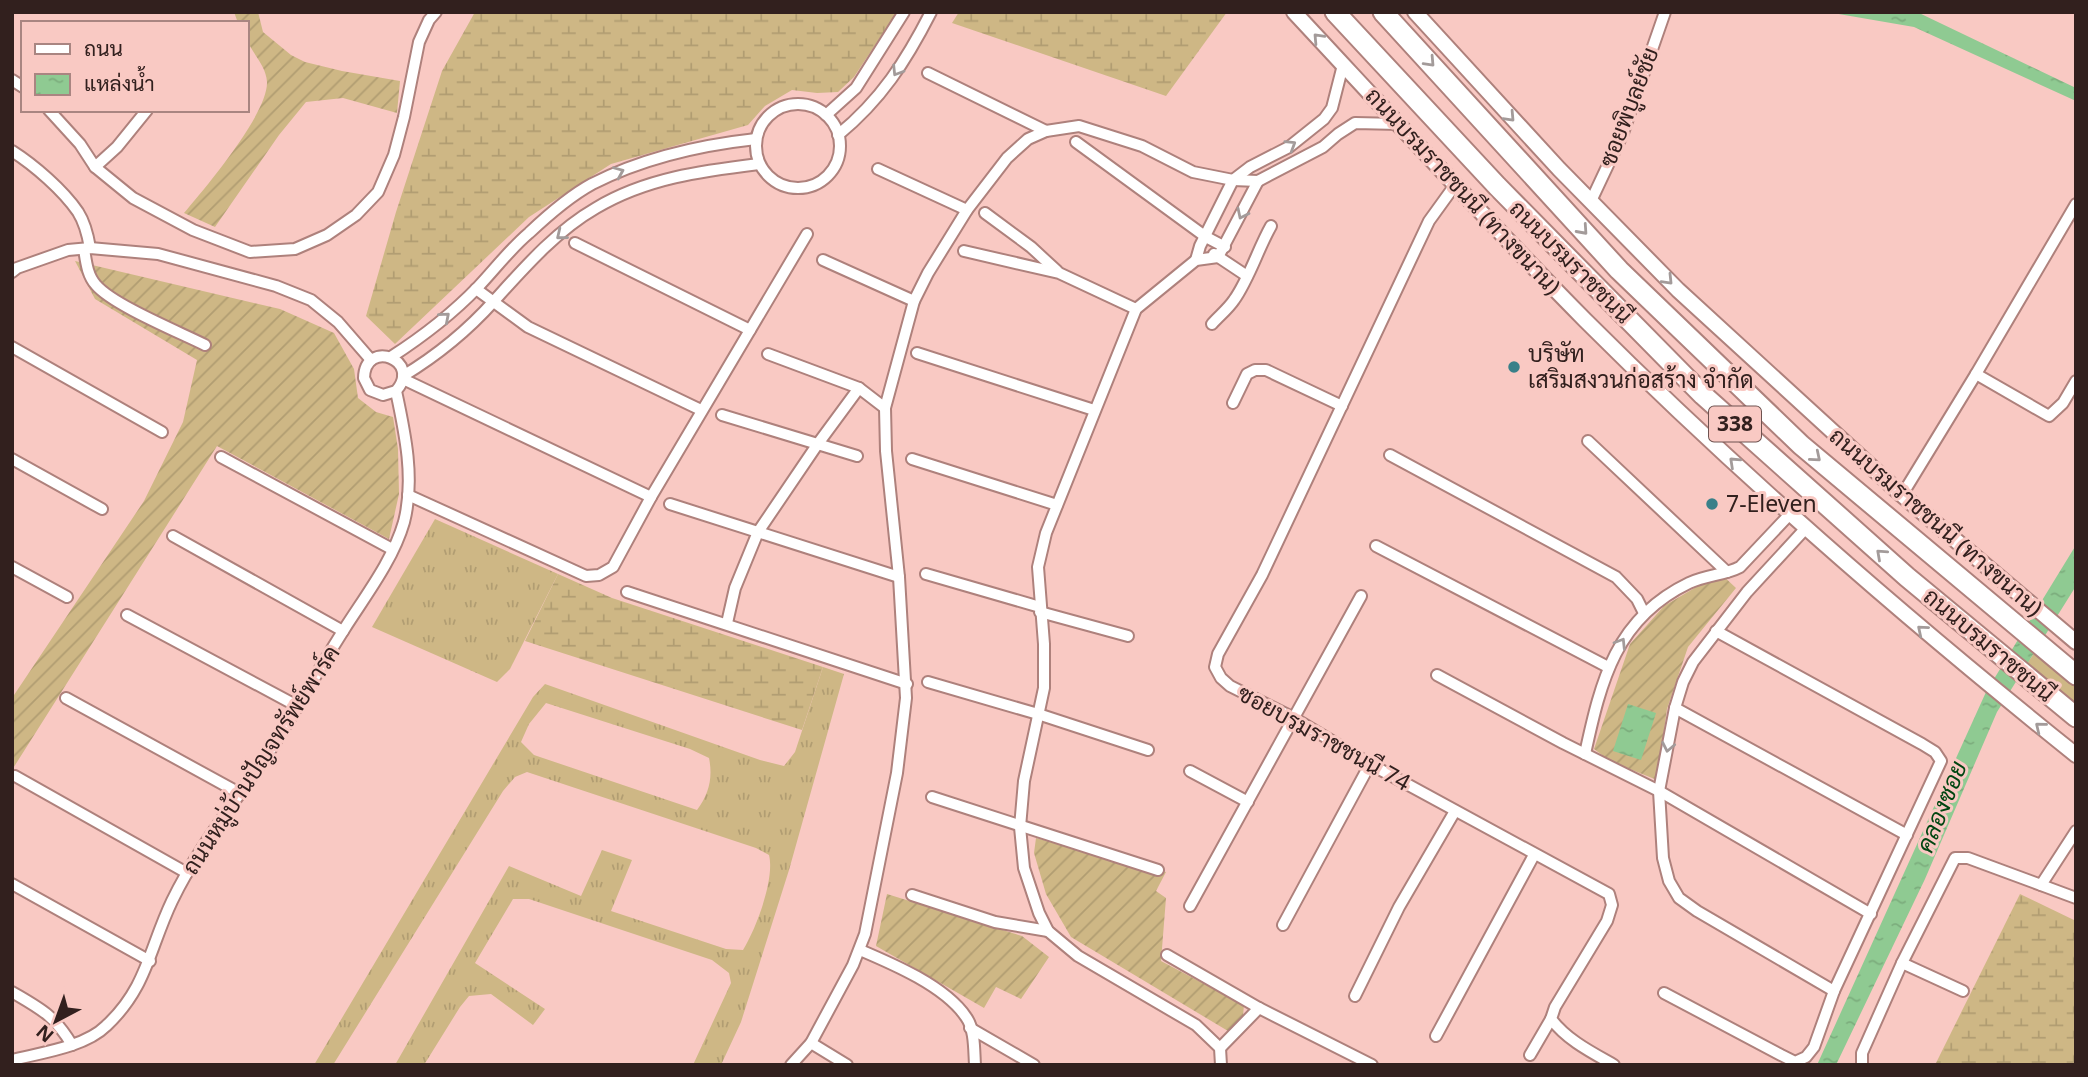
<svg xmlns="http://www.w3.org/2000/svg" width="2088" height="1077" font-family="'Noto Sans',Sarabun,sans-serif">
	<defs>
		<pattern id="grass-tufts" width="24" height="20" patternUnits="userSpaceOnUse" patternTransform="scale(1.75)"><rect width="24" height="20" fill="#ceb785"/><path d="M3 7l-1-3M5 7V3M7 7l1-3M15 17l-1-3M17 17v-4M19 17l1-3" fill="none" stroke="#b19d72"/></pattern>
		<pattern id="wetland-marsh" width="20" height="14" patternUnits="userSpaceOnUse" patternTransform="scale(1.75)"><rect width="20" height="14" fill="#ceb785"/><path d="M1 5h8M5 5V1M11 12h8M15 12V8" fill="none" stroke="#b19d72"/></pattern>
		<pattern id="garden-furrows" width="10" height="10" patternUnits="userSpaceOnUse" patternTransform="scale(1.75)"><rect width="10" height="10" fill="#ceb785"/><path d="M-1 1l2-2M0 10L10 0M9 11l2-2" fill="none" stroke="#b19d72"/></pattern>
		<pattern id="water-ripples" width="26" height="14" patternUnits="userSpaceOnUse" patternTransform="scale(1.75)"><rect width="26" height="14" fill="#8fca92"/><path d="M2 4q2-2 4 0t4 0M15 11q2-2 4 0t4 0" fill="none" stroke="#7cad7d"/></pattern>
	</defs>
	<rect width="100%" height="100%" fill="#f9c9c3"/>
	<g fill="url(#grass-tufts)" fill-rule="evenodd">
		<polygon points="435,519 558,574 510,669 497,682 372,627"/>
		<polygon points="2035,652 2076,685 2076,709 2024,668"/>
		<path d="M 823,667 L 844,674 L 789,870 L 741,1022 L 721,1065 L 693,1065 L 731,983 L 729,973 L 712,960 L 529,899 L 513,899 L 475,963 L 545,1009 L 533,1025 L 491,994 L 469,996 L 460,1007 L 424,1065 L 395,1065 L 509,866 L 581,896 L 602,850 L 632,860 L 611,911 L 726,949 L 743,950 C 756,929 775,879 769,855 L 756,848 L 527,772 L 515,777 L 503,791 L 333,1065 L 314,1065 L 533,697 L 545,684 L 760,760 L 784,766 L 795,752 ZM 546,703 L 690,749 L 709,758 C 713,778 709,794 697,810 L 534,755 L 521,742 L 529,724 Z"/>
	</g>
	<g fill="url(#wetland-marsh)">
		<polygon points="475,12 897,12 854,77 838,92 817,93 792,90 765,106 748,125 611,164 529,217 395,344 366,316 396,212 442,71"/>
		<polygon points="959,12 1227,12 1166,96 952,23"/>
		<polygon points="558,574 612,598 823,667 802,730 525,641"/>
		<polygon points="2020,894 2076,921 2076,1065 1935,1065"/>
	</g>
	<g fill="url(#garden-furrows)">
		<path d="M 234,12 L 258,12 L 263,32 L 291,55 L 305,62 L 342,71 L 400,81 L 397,113 L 343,98 L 306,102 L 279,135 L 215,227 L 184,213 C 205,188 268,114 267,82 C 266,65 252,54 247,39 C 245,35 247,27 247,23 L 238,23 Z"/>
		<polygon points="75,261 280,309 334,333 354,369 358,398 376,412 393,417 398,449 399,494 389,539 217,446 12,770 12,698 144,501 183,422 197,360 95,299"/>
		<polygon points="1720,573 1736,588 1688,647 1667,709 1657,780 1610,761 1594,749 1630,644 1664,606"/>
		<polygon points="1036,838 1166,872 1156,891 1166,898 1161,961 1244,1005 1243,1016 1228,1031 1071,937 1046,894 1034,853"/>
		<polygon points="887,894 1022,936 1049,957 1021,999 996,987 984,1008 876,946"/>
	</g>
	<g fill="url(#water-ripples)">
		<polygon points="1827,12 1917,12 2076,88 2076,101 1914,27"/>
		<polygon points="2076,545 2076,586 1997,712 1925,879 1836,1065 1817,1065 1986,692"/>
		<polygon points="1628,704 1656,713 1641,760 1613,751"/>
	</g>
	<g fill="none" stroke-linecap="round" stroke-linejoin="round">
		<defs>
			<g id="street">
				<polyline points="928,73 1046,131"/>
				<polyline points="12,80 23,87"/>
				<circle cx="798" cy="146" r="42"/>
				<polyline points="49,110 80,144 95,167 133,198 193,230 250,252 295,249 327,235 356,215 378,192 394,155 404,117 419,42 429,20 436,12"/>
				<polyline points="826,115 856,88 904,12"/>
				<path d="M 838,135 C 881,100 906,61 931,12"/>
				<polyline points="1076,142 1206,237 1225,247"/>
				<path d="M 12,151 C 34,165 63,190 78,212 C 85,223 88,236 90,248"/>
				<polyline points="95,167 117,147 147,110"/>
				<polyline points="878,169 967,210"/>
				<path d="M 1455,185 L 1429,221 L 1262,575 L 1218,654 L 1215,667 L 1221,678 L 1230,686 L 1292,717 L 1370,764 L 1609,894 L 1612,905 L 1607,921 L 1555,1007 L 1551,1019 C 1567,1040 1591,1052 1614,1065"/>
				<polyline points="1591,201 1623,133 1665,12"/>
				<polyline points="985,213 1031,247 1057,271"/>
				<polyline points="575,243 750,330"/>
				<path d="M 84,249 C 86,261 87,275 96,285 C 113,305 179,332 205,345"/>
				<polyline points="964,251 1059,273 1136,309"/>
				<polyline points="1214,254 1247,276"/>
				<polyline points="823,260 914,301"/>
				<polyline points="1196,260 1200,246 1233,180 1250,167 1289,147 1324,119 1332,108 1343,65"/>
				<polyline points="12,272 17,268 68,250 90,248 158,254 276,286 311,300 338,322 371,360"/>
				<polyline points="476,289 528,327 701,410"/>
				<path d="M 1212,324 C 1219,316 1228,309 1234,300 C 1249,279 1258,249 1271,226"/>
				<polyline points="12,347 162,432"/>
				<polyline points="917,353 1094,410"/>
				<polyline points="768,354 859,388 885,408"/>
				<path d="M 391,357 C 422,337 452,314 478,287 C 495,269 510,249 529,233 C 547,216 570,196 592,184 C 641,159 701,145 756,139"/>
				<polyline points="1976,374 2076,204"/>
				<path d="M 403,376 C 436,356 468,330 494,301 C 524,268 556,231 596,208 C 646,178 702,171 759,164"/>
				<polyline points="403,379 651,497 613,567 599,575 586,576 408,495"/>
				<polyline points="1233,403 1247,374 1255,370 1266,370 1342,406"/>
				<polyline points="722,415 857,456"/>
				<polyline points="1588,441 1727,572"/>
				<polyline points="1390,455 1616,577 1637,599 1644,613"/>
				<polyline points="221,457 392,549"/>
				<polyline points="12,459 102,509"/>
				<polyline points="912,459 1057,505"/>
				<polyline points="1902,495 1976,374 2049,416 2063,403 2076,381"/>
				<polyline points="651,497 807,234"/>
				<polyline points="670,504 899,577"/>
				<polyline points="1806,528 1747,592 1693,662 1683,682 1675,708 1659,791 1663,858 1669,881 1679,898 1697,911 1834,991"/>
				<polyline points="173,536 343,631"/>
				<polyline points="1376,546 1608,667"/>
				<polyline points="12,567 67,597"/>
				<polyline points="926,574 1040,607"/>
				<polyline points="627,592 907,684"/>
				<polyline points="1040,612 1128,636"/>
				<polyline points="127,615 299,707"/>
				<polyline points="727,623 735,588 758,532 817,445 859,388"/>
				<polyline points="1437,675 1563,743 1659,791 1871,914"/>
				<polyline points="928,682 1038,714 1148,750"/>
				<polyline points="66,698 241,794"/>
				<polyline points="1675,708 1907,835"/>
				<path d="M 1585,754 C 1601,680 1616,618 1689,583 C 1706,575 1725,575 1740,567 L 1790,514"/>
				<polyline points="1190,771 1248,802"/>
				<polyline points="15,776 187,873"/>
				<polyline points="932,797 1158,870"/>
				<polyline points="12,884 150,961"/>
				<polyline points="2041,885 2076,898"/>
				<polyline points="912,895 995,922 1048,931"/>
				<polyline points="1190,906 1361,596"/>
				<polyline points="1283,925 1370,764"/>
				<path d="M 860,950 C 893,964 945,986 966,1017 C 975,1029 974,1050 975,1065"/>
				<polyline points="1167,955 1259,1008 1372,1065"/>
				<polyline points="1902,963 1963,991"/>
				<path d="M 12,992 C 41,1009 54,1015 72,1045"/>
				<polyline points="1664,993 1781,1055 1795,1062 1806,1057 1814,1047 1834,991 1941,761 1935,752 1922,744 1716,631"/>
				<polyline points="1355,996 1399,907 1455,811"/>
				<polyline points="970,1028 1034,1065"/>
				<polyline points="1436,1036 1534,855"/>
				<polyline points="811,1043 847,1065"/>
				<polyline points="1220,1048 1259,1008"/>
				<polyline points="1530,1055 1551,1019"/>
				<path d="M 12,1060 C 40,1053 85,1047 106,1026 C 147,988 149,949 172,901 C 197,849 235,802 267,755 C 295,713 318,670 345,628 C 366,595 393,560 404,522 C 415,479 405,433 396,391 C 423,360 365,338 364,378 L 370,390 L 383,395 L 396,391"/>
				<polyline points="791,1065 811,1043 853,965 865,934 897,773 906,698 899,577 886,451 885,408 914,301 928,273 967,210 1007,158 1028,139 1046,131 1079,126 1142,146 1193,172 1233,180 1258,181 1323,147 1338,134 1355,123 1399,124"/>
				<polyline points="1221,1065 1220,1048 1196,1025 1078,956 1048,931 1039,913 1024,868 1020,827 1024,781 1044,688 1044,644 1038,567 1046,533 1136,309 1196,260 1218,257 1258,181"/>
				<polyline points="1862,1065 1862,1053 1902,963 1955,858 1968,858 2041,885 2076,831"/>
			</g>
			<g id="secondary">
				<path d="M 1294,12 C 1390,115 1486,220 1585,320 C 1740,475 1905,618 2076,755"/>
				<polyline points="1415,12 1559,169 1678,290 1902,495 2076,642"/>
			</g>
			<g id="highway">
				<polyline points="1335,12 1497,186 1703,395 1907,577 2076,717"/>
				<polyline points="1383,12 1619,270 1801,445 2076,675"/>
			</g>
		</defs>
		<use href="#street" stroke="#ae817c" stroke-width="14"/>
		<use href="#secondary" stroke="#ae817c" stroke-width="18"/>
		<use href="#highway" stroke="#ae817c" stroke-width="23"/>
		<use href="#street" stroke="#fff" stroke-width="10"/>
		<use href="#secondary" stroke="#fff" stroke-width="14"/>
		<use href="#highway" stroke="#fff" stroke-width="19"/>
	</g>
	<defs><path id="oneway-chevron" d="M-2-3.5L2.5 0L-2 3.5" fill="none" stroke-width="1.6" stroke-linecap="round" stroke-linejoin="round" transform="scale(1.75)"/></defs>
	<g stroke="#a39b9a">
		<use href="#oneway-chevron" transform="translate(1318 38) rotate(-133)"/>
		<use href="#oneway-chevron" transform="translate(1430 62) rotate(47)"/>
		<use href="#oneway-chevron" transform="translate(897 71) rotate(122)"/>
		<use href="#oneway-chevron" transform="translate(1510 117) rotate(47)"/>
		<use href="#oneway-chevron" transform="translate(1291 145) rotate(-32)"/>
		<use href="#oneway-chevron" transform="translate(619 172) rotate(-23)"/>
		<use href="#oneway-chevron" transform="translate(1242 214) rotate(116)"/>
		<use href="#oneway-chevron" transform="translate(1583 230) rotate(48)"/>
		<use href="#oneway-chevron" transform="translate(561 235) rotate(141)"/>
		<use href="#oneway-chevron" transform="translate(1668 280) rotate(46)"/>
		<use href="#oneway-chevron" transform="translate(445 317) rotate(-41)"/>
		<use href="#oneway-chevron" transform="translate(1816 457) rotate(40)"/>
		<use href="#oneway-chevron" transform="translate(1734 462) rotate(-137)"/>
		<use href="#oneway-chevron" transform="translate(1881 554) rotate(-138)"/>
		<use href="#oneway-chevron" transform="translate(1922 630) rotate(-140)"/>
		<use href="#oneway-chevron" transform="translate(1621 643) rotate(-58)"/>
		<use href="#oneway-chevron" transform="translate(2040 727) rotate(-141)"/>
		<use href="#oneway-chevron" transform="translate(1668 747) rotate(101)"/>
	</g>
	<g fill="#398089" stroke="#f9c9c3" stroke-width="2.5">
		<circle cx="1514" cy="367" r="7"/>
		<circle cx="1712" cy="504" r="7"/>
	</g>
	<g text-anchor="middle" stroke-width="6" stroke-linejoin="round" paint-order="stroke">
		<rect fill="#f9c9c3" stroke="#6e5350" stroke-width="2" x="1709" y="406.5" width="52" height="35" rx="5"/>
		<g font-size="21" font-weight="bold" fill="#32201e">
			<text x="1735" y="431">338</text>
		</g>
		<g font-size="23" fill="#32201e" stroke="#f9c9c3">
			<text transform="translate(1629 107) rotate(-69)" y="8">ซอยพิบูลย์ชัย</text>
			<text transform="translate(1463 191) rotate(47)" y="8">ถนนบรมราชชนนี (ทางขนาน)</text>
			<text transform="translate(1571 262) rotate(45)" y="8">ถนนบรมราชชนนี</text>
			<text transform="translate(1936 522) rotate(41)" y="8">ถนนบรมราชชนนี (ทางขนาน)</text>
			<text transform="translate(1989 645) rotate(40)" y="8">ถนนบรมราชชนนี</text>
			<text transform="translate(1324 738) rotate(29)" y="8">ซอยบรมราชชนนี 74</text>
			<text transform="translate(261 760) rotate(-57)" y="8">ถนนหมู่บ้านปัญจทรัพย์พาร์ค</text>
		</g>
		<g font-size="23" fill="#32201e" stroke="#f9c9c3" text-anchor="start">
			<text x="1528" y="362">บริษัท<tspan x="1528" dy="26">เสริมสงวนก่อสร้าง จำกัด</tspan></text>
			<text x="1726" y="512">7-Eleven</text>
		</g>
		<g font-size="24" font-style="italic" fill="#014611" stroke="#f9c9c3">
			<text transform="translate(1942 807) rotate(-68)" y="8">คลองซอย</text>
		</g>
	</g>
	<rect width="2088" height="1077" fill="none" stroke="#32201e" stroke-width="28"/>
	<rect x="21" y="21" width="228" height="91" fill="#f9c9c3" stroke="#a98581" stroke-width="2"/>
	<rect x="35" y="44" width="35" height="10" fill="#ffffff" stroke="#a98581" stroke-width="2"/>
	<text x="84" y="56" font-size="21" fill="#32201e">ถนน</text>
	<rect x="35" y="74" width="35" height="21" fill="url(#water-ripples)" stroke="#a98581" stroke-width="2"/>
	<text x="84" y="91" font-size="21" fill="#32201e">แหล่งน้ำ</text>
	<g transform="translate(56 1021) rotate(221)" stroke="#f9c9c3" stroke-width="5" paint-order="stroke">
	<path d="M0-5L12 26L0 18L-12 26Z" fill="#32201e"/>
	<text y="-10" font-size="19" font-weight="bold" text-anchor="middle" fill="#32201e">N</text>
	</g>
</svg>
